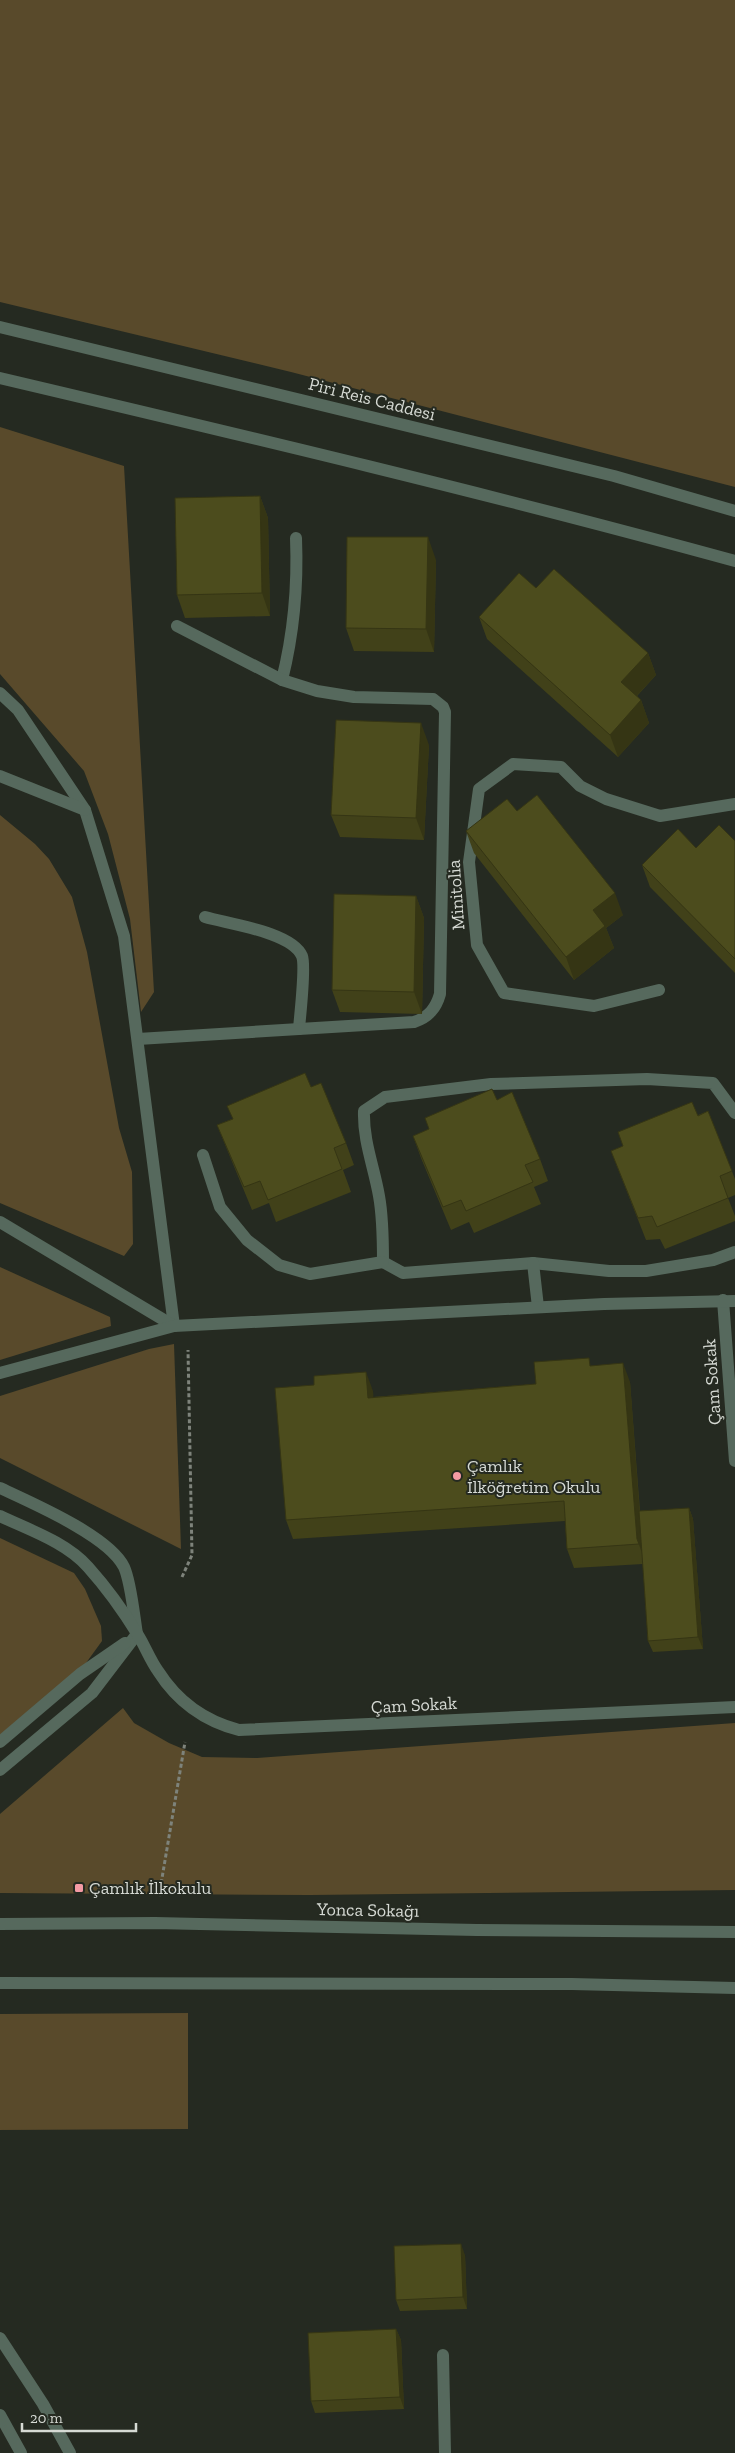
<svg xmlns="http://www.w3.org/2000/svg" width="735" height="2453" font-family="'Zilla Slab',serif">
	<rect width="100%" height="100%" fill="#252a21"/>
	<g fill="#594a2b">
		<polygon points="0,0 735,0 735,487 291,372 0,302"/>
		<polygon points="0,427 124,466 154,992 141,1012 130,919 108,834 84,771 0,674"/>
		<polygon points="0,815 35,844 49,859 72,897 87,952 119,1128 132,1172 133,1244 124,1256 0,1203"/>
		<polygon points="0,1267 110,1317 111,1326 0,1360"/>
		<polygon points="174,1344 181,1549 0,1458 0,1396 149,1349"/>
		<polygon points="0,1538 74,1573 85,1589 101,1626 102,1641 86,1663 0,1735"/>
		<polygon points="123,1708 134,1723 169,1743 202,1757 257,1758 735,1723 735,1890 310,1895 0,1893 0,1814"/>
		<polygon points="188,2013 188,2129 0,2130 0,2014"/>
	</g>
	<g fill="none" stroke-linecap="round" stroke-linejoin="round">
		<g stroke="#7e837b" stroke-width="3" stroke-dasharray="4 2.5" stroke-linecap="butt">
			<polyline points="182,1577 192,1555 188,1350"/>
			<polyline points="159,1896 185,1742"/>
		</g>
		<g stroke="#56695d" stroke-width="12">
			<path d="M 282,680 C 294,632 298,587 296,538"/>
			<path d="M 205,917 C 229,924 292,932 302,956 C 306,966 300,1015 299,1029"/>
			<polyline points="659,990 594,1006 504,993 477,945 469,862 479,789 513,764 561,767 580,786 606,799 660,816 735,804"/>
			<path d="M 138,1039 L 414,1022 C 429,1017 436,1008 440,994 L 445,712 L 443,707 L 433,699 L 354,697 L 317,691 L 282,680 L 177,626"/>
			<polyline points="443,2355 445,2453"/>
		</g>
		<g stroke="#56695d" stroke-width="12">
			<polyline points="0,693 18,710 85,810 124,936 174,1326"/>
			<polyline points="0,776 85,810"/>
			<path d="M 735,1113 L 713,1083 L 647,1079 L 491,1084 L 385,1097 L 364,1111 C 363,1141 374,1167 379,1196 C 383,1218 383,1240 383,1262 L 403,1273 L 533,1263 L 609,1271 L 646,1271 L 713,1260 L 735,1252"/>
			<polyline points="203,1155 220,1207 247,1240 279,1265 310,1274 383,1262"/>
			<polyline points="0,1222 174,1326"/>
			<polyline points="533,1263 538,1307"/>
			<polyline points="723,1300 735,1461"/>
			<polyline points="0,1373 174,1326 604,1304 735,1301"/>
			<path d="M 0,1488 C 32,1503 109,1536 124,1567 C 131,1582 134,1616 137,1634 L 92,1693 L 0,1770"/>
			<path d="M 0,1516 C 29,1530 66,1542 88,1567 C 106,1587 124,1612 138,1635 C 145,1646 150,1660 158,1671 C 177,1701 204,1721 239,1730 L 735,1707"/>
			<polyline points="0,1742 80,1674 125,1643"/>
			<polyline points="0,1924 155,1923 477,1930 735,1932"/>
			<polyline points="0,1983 572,1984 735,1988"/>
		</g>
		<g stroke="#56695d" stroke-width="12">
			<polyline points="0,327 614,476 735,511"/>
			<path d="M 0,378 C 246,436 491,494 735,561"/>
			<polyline points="0,2338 43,2404 70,2453"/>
			<polyline points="0,2415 21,2453"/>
		</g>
	</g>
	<g fill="#414119">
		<polygon points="260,496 268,518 270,616 185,618 177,595"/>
		<polygon points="436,560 434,652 354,651 346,628"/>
		<polygon points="536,588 648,653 656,675 637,696 641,700 649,723 618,757 487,639 479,617"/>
		<polygon points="429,745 424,840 340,837 331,815"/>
		<polygon points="517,811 623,915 606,928 614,948 574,980 474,853 466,831"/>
		<polygon points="735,841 735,973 650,887 642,865 696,848"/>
		<polygon points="416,896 424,918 422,1014 340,1012 332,990"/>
		<polygon points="497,1100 540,1159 548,1181 534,1187 541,1204 474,1233 469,1222 451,1230 421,1158 413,1136"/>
		<polygon points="708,1111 735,1179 735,1195 728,1198 735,1216 735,1221 665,1249 660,1239 646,1240 611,1151"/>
		<polygon points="232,1119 346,1143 354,1165 343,1170 351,1192 276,1222 269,1203 252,1210 226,1147 217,1125"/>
		<polygon points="591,1366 630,1382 640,1511 689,1508 693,1519 703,1649 653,1652 648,1641 643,1564 574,1568 567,1549 565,1521 293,1539 286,1520 373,1391 373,1397 536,1384"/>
		<polygon points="465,2255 467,2309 400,2311 396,2300"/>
		<polygon points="396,2329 401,2340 404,2409 315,2413 311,2401"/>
	</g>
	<g fill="#353514">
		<polygon points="260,496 268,518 270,616 262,593"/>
		<polygon points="428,537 436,560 434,652 426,629"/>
		<polygon points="648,653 656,675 629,704 621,682"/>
		<polygon points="641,700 649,723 618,757 610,735"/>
		<polygon points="421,723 429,745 424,840 416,818"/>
		<polygon points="615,893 623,915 606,928 614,948 574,980 566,957 593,910"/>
		<polygon points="416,896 424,918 422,1014 414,992"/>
		<polygon points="623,1363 630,1382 643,1556 637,1539"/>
		<polygon points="366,1372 373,1391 375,1417 368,1398"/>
		<polygon points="689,1508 693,1519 703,1649 698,1637"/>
		<polygon points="461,2244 465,2255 467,2309 463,2297"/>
		<polygon points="396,2329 401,2340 404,2409 400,2397"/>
	</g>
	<g fill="#4c4c1d" stroke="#353514">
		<polygon points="260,496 262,593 177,595 175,498"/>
		<polygon points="347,537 428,537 426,629 346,628"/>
		<polygon points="554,569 648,653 621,682 641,700 610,735 479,617 519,573 536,588"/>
		<polygon points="336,720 421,723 416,818 331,815"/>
		<polygon points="537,795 615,893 593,910 605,926 566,957 466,831 507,799 517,811"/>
		<polygon points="719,825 735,841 735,959 642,865 678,829 696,848"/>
		<polygon points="334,894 416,896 414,992 332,990"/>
		<polygon points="305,1073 311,1087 321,1083 346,1143 334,1148 342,1169 268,1200 260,1181 244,1187 217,1125 233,1119 227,1106"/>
		<polygon points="492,1089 497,1100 512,1092 540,1159 525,1165 533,1182 466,1211 461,1200 443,1207 413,1136 429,1129 425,1118"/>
		<polygon points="692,1102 698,1116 708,1111 732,1171 720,1176 728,1198 657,1227 652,1216 638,1218 611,1151 623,1146 618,1132"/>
		<polygon points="589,1358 590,1366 623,1363 637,1539 639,1544 567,1549 564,1501 286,1520 275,1388 314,1385 314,1376 366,1372 368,1398 536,1384 534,1362"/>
		<polygon points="689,1508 698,1637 648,1641 639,1511"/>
		<polygon points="461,2244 463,2297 396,2300 394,2246"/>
		<polygon points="396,2329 400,2397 311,2401 308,2333"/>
	</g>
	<g fill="#f49aa4" stroke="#252a21" stroke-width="2">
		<circle cx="457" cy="1476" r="5"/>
		<rect x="74" y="1883" width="10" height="10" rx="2.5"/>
	</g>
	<g text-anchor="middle" stroke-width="4" stroke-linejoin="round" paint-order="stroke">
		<g font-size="18" fill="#d6dad4" stroke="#252a21">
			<text transform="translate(372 399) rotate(14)" y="6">Piri Reis Caddesi</text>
			<text transform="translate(456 895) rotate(-94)" y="6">Minitolia</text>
			<text transform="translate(712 1382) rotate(-94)" y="6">Çam Sokak</text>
			<text transform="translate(414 1705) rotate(-3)" y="6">Çam Sokak</text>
			<text transform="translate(368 1910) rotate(1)" y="6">Yonca Sokağı</text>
		</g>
		<g font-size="18" fill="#d6dad4" stroke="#252a21" text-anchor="start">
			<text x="467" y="1472">Çamlık<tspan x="467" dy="21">İlköğretim Okulu</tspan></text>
			<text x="89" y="1894">Çamlık İlkokulu</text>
		</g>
	</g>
	<path d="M22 2423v8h114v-8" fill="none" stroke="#d6dad4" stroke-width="2.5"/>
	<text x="30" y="2423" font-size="15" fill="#d6dad4" stroke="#252a21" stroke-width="4" paint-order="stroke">20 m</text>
</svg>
